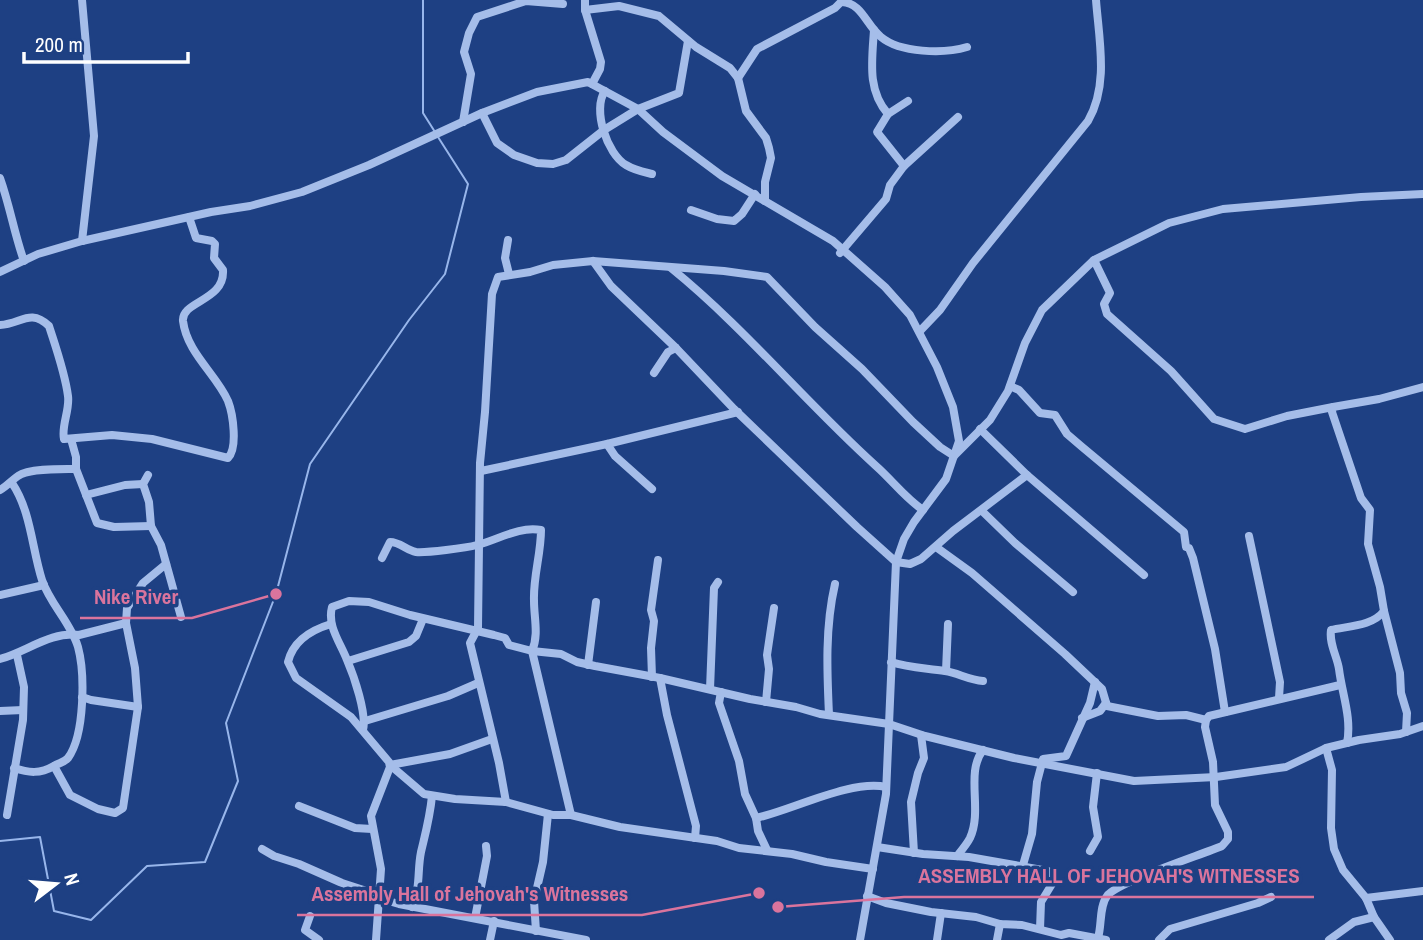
<svg xmlns="http://www.w3.org/2000/svg" width="1423" height="940" font-family="'Archivo Narrow',sans-serif">
	<rect width="100%" height="100%" fill="#1e4083"/>
	<g fill="none" stroke-linecap="round" stroke-linejoin="round">
		<g stroke="#98b6eb" stroke-width="2">
			<polyline points="423,0 423,113 435,132"/>
			<polyline points="0,841 40,837 54,911 91,920 147,866 205,862 238,781 226,723 276,594 310,464 409,320 445,274 468,184 438,137"/>
		</g>
		<g stroke="#a5bde9" stroke-width="8">
			<polyline points="82,0 94,136 82,241"/>
			<polyline points="585,0 585,10 601,62 600,69 592,84"/>
			<path d="M 842,2 C 862,3 866,25 881,37 C 900,53 944,54 967,47"/>
			<polyline points="585,10 619,6 659,16 696,47 730,68 738,78 746,111 766,138 769,148 771,158 765,182 765,201"/>
			<path d="M 874,30 C 872,61 867,90 888,114"/>
			<polyline points="738,78 757,49 835,8 843,0"/>
			<path d="M 605,91 C 592,109 607,154 626,165 C 634,170 644,172 652,174"/>
			<polyline points="482,113 497,143 514,155 537,163 553,164 566,160 604,130 638,109 679,93 688,41"/>
			<polyline points="463,122 471,74 464,52 469,33 477,17 526,1 563,4"/>
			<polyline points="904,166 877,132 888,114 908,101"/>
			<path d="M 0,178 C 10,206 14,233 24,261"/>
			<polyline points="691,210 717,219 734,221 742,214 755,194"/>
			<polyline points="508,240 505,258 509,274"/>
			<polyline points="840,253 886,199 890,185 904,166 958,117"/>
			<polyline points="1094,260 1110,293 1104,304 1107,314 1171,371 1214,419 1245,429 1287,416 1333,407"/>
			<polyline points="593,261 611,286 676,348 734,409 857,527 896,562 910,564 921,559 953,531 1027,475"/>
			<path d="M 671,268 C 745,328 805,402 876,466 C 892,480 905,498 923,510"/>
			<polyline points="0,272 38,254 82,241 211,212 250,206 302,192 369,165 482,113 537,92 588,82 638,109 663,132 722,176 833,241 885,287 910,315 937,367 953,407 959,441 946,479 914,522 904,539 896,562 886,794 860,940"/>
			<path d="M 0,325 C 21,324 30,308 49,326 C 56,348 65,373 68,396 C 70,410 61,426 64,439 L 112,435 L 152,439 L 228,458 C 238,448 233,414 228,401 C 216,374 187,353 183,321 C 181,301 225,301 223,270 L 214,258 L 215,244 L 212,241 L 196,238 L 189,217"/>
			<path d="M 920,331 L 940,310 L 973,263 L 1088,121 C 1109,85 1099,40 1096,0"/>
			<polyline points="654,373 668,352 676,348"/>
			<polyline points="1010,386 1019,390 1040,413 1055,415 1067,434 1081,446 1184,532 1186,547 1189,548 1193,558 1215,649 1225,712"/>
			<polyline points="980,429 1027,475 1144,575"/>
			<polyline points="71,439 76,457 76,469 97,523 114,527 151,526"/>
			<polyline points="607,444 615,456 652,489"/>
			<polyline points="481,471 607,444 738,412"/>
			<polyline points="148,475 143,484 149,502 151,526 161,545 181,617"/>
			<path d="M 12,483 C 31,511 32,549 42,580 C 50,604 71,623 78,647 C 85,673 85,735 68,758 C 65,762 59,763 54,766 C 40,774 29,773 14,768"/>
			<path d="M 0,490 C 7,486 12,480 18,476 C 29,468 62,469 76,469"/>
			<polyline points="86,495 125,485 143,484"/>
			<polyline points="982,511 1015,543 1073,592"/>
			<polyline points="1249,536 1280,682 1279,698"/>
			<polyline points="936,547 972,573 1065,654 1102,689 1107,706 1158,716 1186,715 1206,720"/>
			<path d="M 382,558 L 390,542 C 400,542 406,550 416,552 C 426,553 466,548 477,545 C 498,540 518,526 541,530 C 541,554 533,577 534,601 C 534,618 539,635 532,651 L 571,815"/>
			<polyline points="0,595 44,585"/>
			<polyline points="1384,611 1400,673 1401,693 1407,713 1406,732"/>
			<path d="M 331,624 C 311,630 293,641 288,662 L 296,678 L 351,717 L 389,762 L 390,767 L 371,816 L 381,869 L 376,940"/>
			<path d="M 0,659 C 26,652 51,631 79,635 L 126,623"/>
			<polyline points="348,661 409,642 416,636 423,619"/>
			<path d="M 891,662 C 909,668 927,668 945,671 C 958,673 969,680 983,681"/>
			<polyline points="588,665 596,602"/>
			<polyline points="946,671 948,624"/>
			<polyline points="652,677 651,648 654,621 651,610 658,560"/>
			<polyline points="660,678 667,715 696,826 695,838"/>
			<polyline points="710,689 714,588 718,582"/>
			<polyline points="721,692 719,703 739,761 745,794 756,818 758,831 767,850"/>
			<polyline points="82,697 91,700 138,707"/>
			<polyline points="766,702 769,669 767,655 774,608"/>
			<polyline points="0,711 23,710"/>
			<path d="M 829,715 C 827,671 825,627 835,584"/>
			<polyline points="1082,718 1100,711 1106,703"/>
			<polyline points="365,721 448,696 478,683"/>
			<path d="M 363,730 C 367,714 354,676 347,660 C 340,642 327,626 332,607 L 349,601 L 369,602 L 410,615 L 494,635 L 505,638 L 509,645 L 532,651 L 561,654 L 577,662 L 595,666 L 660,678 L 750,699 L 796,707 L 820,714 L 889,724 L 925,736 L 1014,758 L 1134,781 L 1216,777 L 1286,767 L 1326,748 L 1359,740 L 1400,734 L 1423,726"/>
			<path d="M 1347,743 C 1352,718 1342,694 1339,669 C 1337,656 1329,644 1331,630 C 1348,626 1373,626 1384,611 L 1380,587 L 1368,544 L 1370,510 L 1361,498 L 1332,412 L 1333,407 L 1379,399 L 1423,387"/>
			<polyline points="1326,748 1332,770 1331,828 1334,849 1343,870 1366,898 1374,917 1390,940"/>
			<polyline points="390,765 424,794 455,799 506,802 553,815 571,815 620,827 717,841 739,848 792,854 826,862 873,869"/>
			<polyline points="390,765 450,754 492,739"/>
			<polyline points="54,766 70,795 98,809 115,813 123,808 138,707 135,668 126,623 127,608 143,583 166,564"/>
			<polyline points="506,802 499,763 470,643 478,628 480,463 485,412 492,294 498,277 530,272 553,265 593,261 724,271 767,277 815,327 862,369 913,422 940,447 954,456 990,420 1008,391 1025,343 1042,310 1094,260 1169,223 1223,209 1361,197 1423,194"/>
			<polyline points="299,806 355,828 372,829"/>
			<polyline points="7,815 23,720 24,687 17,655"/>
			<path d="M 756,818 C 792,810 852,779 886,787"/>
			<polyline points="877,847 923,854 969,857 1048,871 1052,884 1041,902 1040,929"/>
			<polyline points="262,849 274,856 299,864 342,883 379,895 385,900 399,904 586,940"/>
			<polyline points="1090,851 1098,837 1093,807 1097,773"/>
			<polyline points="914,853 911,802 918,773 924,758 921,735"/>
			<path d="M 957,856 C 961,851 967,844 970,838 C 983,810 965,773 983,750"/>
			<polyline points="1023,865 1032,834 1037,782 1043,759 1066,756 1090,703 1095,682"/>
			<polyline points="867,896 886,903 931,912 976,917 1000,924 1022,925 1061,935 1069,933 1106,940"/>
			<polyline points="1366,898 1423,891"/>
			<path d="M 412,907 C 421,886 417,872 421,852 C 426,831 430,817 432,796"/>
			<polyline points="310,916 305,930 319,940"/>
			<polyline points="475,918 487,856 486,846"/>
			<polyline points="536,931 534,901 543,862 548,814"/>
			<path d="M 1098,938 C 1102,925 1099,907 1107,896 C 1117,882 1201,855 1222,846 L 1228,839 L 1228,832 L 1215,805 L 1213,762 L 1205,727 L 1206,720 L 1209,716 L 1340,685"/>
			<polyline points="490,940 494,921"/>
			<polyline points="937,940 941,913"/>
			<polyline points="997,940 1000,924"/>
			<polyline points="1159,940 1170,929 1258,903 1271,897"/>
			<polyline points="1329,940 1354,922 1374,917"/>
		</g>
	</g>
	<path fill="none" stroke="#da749d" stroke-width="2.5" d="M276 594L192 618H80M778 907L904 897H1314M759 893L642 915H297"/>
	<g fill="#da749d" stroke="#1e4083" stroke-width="2.5">
		<circle cx="276" cy="594" r="7"/>
		<circle cx="778" cy="907" r="7"/>
		<circle cx="759" cy="893" r="7"/>
	</g>
	<g font-size="21" text-anchor="middle" font-weight="bold" fill="#da749d" stroke="#1e4083" stroke-width="7" stroke-linejoin="round" paint-order="stroke">
		<text x="136" y="604">Nike River</text>
		<text x="1109" y="883">ASSEMBLY HALL OF JEHOVAH'S WITNESSES</text>
		<text x="470" y="901">Assembly Hall of Jehovah's Witnesses</text>
	</g>
	<g transform="translate(56 884) rotate(74)" stroke="#1e4083" stroke-width="5" paint-order="stroke">
	<path d="M0-5L12 26L0 18L-12 26Z" fill="#ffffff"/>
	<text y="-10" font-size="19" font-weight="bold" text-anchor="middle" fill="#ffffff">N</text>
	</g>
	<path d="M24 52v10h164v-10" fill="none" stroke="#ffffff" stroke-width="3.5"/>
	<text x="35" y="52" font-size="21" fill="#ffffff" stroke="#1e4083" stroke-width="5" paint-order="stroke">200 m</text>
</svg>
